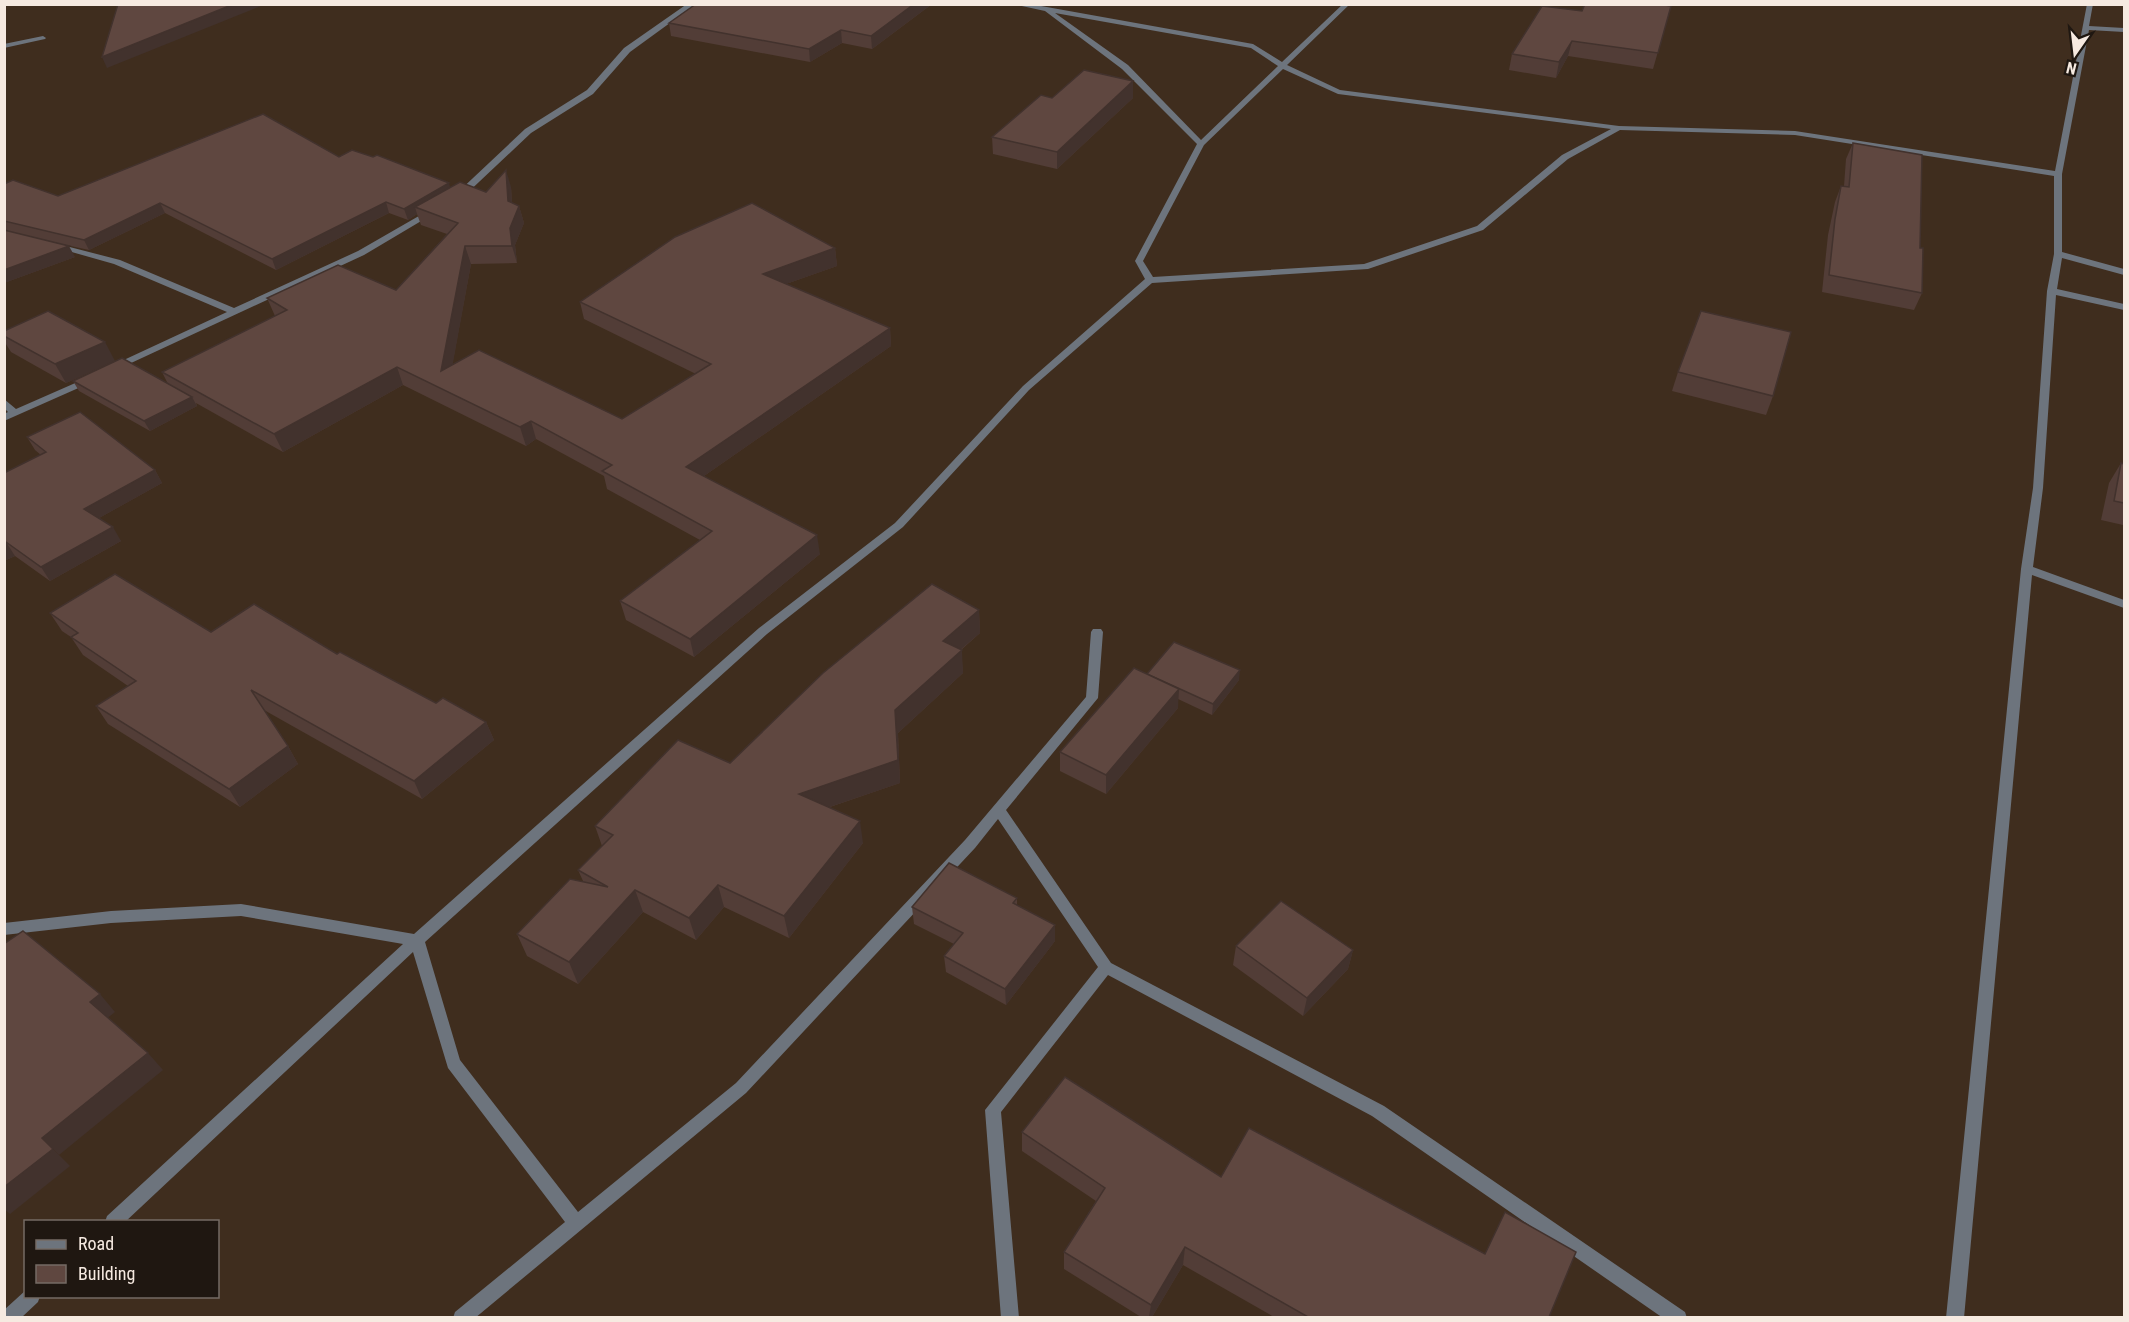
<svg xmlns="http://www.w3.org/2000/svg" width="2129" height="1322" font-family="'Roboto Condensed',sans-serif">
	<rect width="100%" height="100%" fill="#3f2d1e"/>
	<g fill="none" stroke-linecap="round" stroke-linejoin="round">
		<g fill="#6d747d" fill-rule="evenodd">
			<polygon points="687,4 696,4 630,52 593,94 531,133 462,198 456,198 456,194 525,129 587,90 624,48"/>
			<path d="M 1013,4 L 1030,4 L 1253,44 L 1282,62 L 1343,4 L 1350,4 L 1287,65 L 1340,90 L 1619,126 L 1795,131 L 2055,171 L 2087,4 L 2093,4 L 2089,26 L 2124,28 L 2124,32 L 2089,30 L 2062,174 L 2062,252 L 2124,269 L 2124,275 L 2062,258 L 2057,289 L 2124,304 L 2124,310 L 2056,295 L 2043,488 L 2033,567 L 2124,600 L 2124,608 L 2032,575 L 1964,1318 L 1946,1318 L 2021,569 L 2033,488 L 2047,291 L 2054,254 L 2054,176 L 1795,135 L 1620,130 L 1568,159 L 1483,230 L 1368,269 L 1152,283 L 1029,390 L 903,527 L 767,634 L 425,942 L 460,1060 L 578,1212 L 736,1083 L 965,840 L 1086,697 L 1091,632 L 1093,629 L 1101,629 L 1103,632 L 1098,698 L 1006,810 L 1111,963 L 1384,1106 L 1685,1312 L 1687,1318 L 1663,1318 L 1372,1116 L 1108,975 L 1001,1112 L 1019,1318 L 1001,1318 L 985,1110 L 1098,967 L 998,819 L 975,848 L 746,1093 L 475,1318 L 453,1318 L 455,1312 L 565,1222 L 448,1068 L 413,952 L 125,1222 L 105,1222 L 107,1216 L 403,944 L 241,916 L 111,923 L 4,935 L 4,923 L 111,911 L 241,904 L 414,934 L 759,628 L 895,523 L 1023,386 L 1145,279 L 1135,261 L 1197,144 L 1122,69 L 1045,11 ZM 1055,13 L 1251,48 L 1278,66 L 1201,140 L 1128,65 ZM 1283,69 L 1338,94 L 1611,129 L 1562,155 L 1477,226 L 1364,264 L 1153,277 L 1143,261 L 1204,145 Z"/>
			<polygon points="43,36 46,38 45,39 4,48 4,44"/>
			<polygon points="431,209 438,211 364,255 116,370 113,369 113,365 227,312 114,264 54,247 58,244 120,260 234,308 358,251"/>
			<polygon points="89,377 92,378 92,382 4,421 4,414 8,412 4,408 4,399 16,409"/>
			<polygon points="26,1290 26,1296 40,1296 38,1302 21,1318 4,1318 4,1310"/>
		</g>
	</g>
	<g fill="#523d37">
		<polygon points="696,4 932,4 872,49 842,43 810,62 671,36 669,23"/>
		<polygon points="1671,6 1653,69 1568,56 1556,78 1509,70 1512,54 1582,11"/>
		<polygon points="1133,81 1133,98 1057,169 993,154 992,137 1052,98"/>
		<polygon points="1853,143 1920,248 1922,293 1914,310 1822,292 1828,235 1835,202 1841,186 1844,186 1846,159"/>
		<polygon points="339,157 450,188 486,192 511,187 512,203 519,206 524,223 515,245 517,263 471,264 452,366 622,419 696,374 584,319 580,302 835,248 837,266 786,284 890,328 891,346 704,476 820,554 694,657 626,620 620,601 700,540 607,489 604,476 536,439 526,446 403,385 283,452 196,403 197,406 150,431 79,391 73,381 168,384 162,372 275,316 267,298 396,290 447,234 421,225 417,214 408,220 389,213 276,270 165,213 89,250 34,238 75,257 4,283 4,184 58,196"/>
		<polygon points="4,331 115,361 66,383 11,352 4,341"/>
		<polygon points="1678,372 1773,396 1766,415 1672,391"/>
		<polygon points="27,437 155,470 162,483 99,518 121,541 50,581 15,556 4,561 4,473 41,455 35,450"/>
		<polygon points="2121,463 2124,464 2124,530 2123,525 2101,520 2109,483"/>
		<polygon points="979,610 980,633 961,650 963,673 898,733 900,783 830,807 863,843 789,938 724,907 696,940 643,912 578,984 527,956 517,934 583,881 578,870 602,846 595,826 730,763"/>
		<polygon points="50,613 211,632 337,654 436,703 486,722 494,740 422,799 264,710 288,746 298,764 240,807 108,724 96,706 128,686 83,655 71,637 62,631"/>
		<polygon points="1147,674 1239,680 1212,715 1178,699 1178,708 1106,794 1060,771 1060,752"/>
		<polygon points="1017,898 1017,905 1055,941 1006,1005 946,972 944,956 954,944 914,924 912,907"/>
		<polygon points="1236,946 1353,950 1348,969 1303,1016 1233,965"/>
		<polygon points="1022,1132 1221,1177 1549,1317 1274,1317 1183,1265 1152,1317 1141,1317 1064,1269 1064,1252 1096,1201 1022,1151"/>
	</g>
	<g fill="#42322d">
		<polygon points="234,4 266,4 107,68 102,57"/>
		<polygon points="914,4 932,4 872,49 871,36"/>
		<polygon points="841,30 842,43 810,62 809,49"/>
		<polygon points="1572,41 1568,56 1556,78 1559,62"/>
		<polygon points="1133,81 1133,98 1057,169 1057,152"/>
		<polygon points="506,170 511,187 513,218 508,201"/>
		<polygon points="449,183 452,194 415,207 417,214 408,220 404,209"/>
		<polygon points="386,202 389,213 276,270 272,259"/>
		<polygon points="160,203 165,213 89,250 84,240"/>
		<polygon points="519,206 524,223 515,245 517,263 512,246 510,228"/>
		<polygon points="69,246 75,257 4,283 4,270"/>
		<polygon points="465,246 471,264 448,390 441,371"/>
		<polygon points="835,248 837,266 766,291 763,274"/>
		<polygon points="890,328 891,346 691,485 686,467"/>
		<polygon points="105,342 115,361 66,383 55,364"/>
		<polygon points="397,367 403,385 283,452 274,434"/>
		<polygon points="192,397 197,406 150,431 144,421"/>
		<polygon points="531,421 536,439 526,446 520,427"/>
		<polygon points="155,470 162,483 92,522 84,509"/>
		<polygon points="113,527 121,541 50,581 41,567"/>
		<polygon points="817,535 820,554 694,657 690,639"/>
		<polygon points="6,542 15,556 4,561 4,543"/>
		<polygon points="979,610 980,633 945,663 943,641"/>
		<polygon points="962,650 963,673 898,733 900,783 803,816 799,794"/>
		<polygon points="1240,670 1239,680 1212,715 1213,704"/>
		<polygon points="1179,689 1178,708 1106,794 1106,775"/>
		<polygon points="486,722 494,740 422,799 414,781"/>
		<polygon points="288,746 298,764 240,807 229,789"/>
		<polygon points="860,821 863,843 789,938 784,916"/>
		<polygon points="718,885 724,907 696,940 689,918"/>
		<polygon points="635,890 643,912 578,984 569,962"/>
		<polygon points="1055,925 1055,941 1006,1005 1005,989"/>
		<polygon points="1353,950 1348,969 1303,1016 1307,998"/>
		<polygon points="100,994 115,1012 105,1020 90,1002"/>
		<polygon points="148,1053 163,1070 59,1155 42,1138"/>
		<polygon points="53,1149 70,1166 10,1214 4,1209 4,1187"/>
		<polygon points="1185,1247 1183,1265 1152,1317 1149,1317 1151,1305"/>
	</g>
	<g fill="#5f4740" stroke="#42322d" stroke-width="1.5">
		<polygon points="118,4 234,4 102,57"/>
		<polygon points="696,4 914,4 871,36 841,30 809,49 669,23"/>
		<polygon points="1585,4 1658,4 1671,6 1658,53 1572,41 1559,62 1512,54 1542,6 1582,11"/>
		<polygon points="1084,70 1133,81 1057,152 992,137 1041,95 1052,98"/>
		<polygon points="263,114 339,157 352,150 373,157 377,155 449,183 404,209 386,202 272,259 160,203 84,240 4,221 4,184 13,180 58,196"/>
		<polygon points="1853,143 1922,155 1920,248 1923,248 1922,293 1829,275 1835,219 1841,186 1849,187"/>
		<polygon points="506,170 508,201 519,206 510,228 512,246 465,246 441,371 479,350 622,419 711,364 580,302 675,237 752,203 835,248 763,274 890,328 686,467 817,535 690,639 620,601 712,531 602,471 612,465 531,421 520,427 397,367 274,434 162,372 287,310 267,298 338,265 396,290 458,223 415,207 460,182 486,192"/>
		<polygon points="4,230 69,246 4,270"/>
		<polygon points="48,311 105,342 55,364 4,336 4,331"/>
		<polygon points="1701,311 1791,332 1773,396 1678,372"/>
		<polygon points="122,358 192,397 144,421 73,381"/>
		<polygon points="80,412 155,470 84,509 113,527 41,567 6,542 4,543 4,473 46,452 27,437"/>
		<polygon points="2121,463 2124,464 2124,503 2114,501"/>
		<polygon points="115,574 211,632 254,604 337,654 340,652 436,703 443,698 486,722 414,781 251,690 288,746 229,789 96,706 136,681 71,637 78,633 50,613"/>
		<polygon points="932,584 979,610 943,641 962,650 895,710 898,760 799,794 860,821 784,916 718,885 689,918 635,890 569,962 517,934 570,879 608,887 578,870 613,835 595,826 678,740 730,763 823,673"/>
		<polygon points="1174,642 1240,670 1213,704 1147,674"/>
		<polygon points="1134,668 1179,689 1106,775 1060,752"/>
		<polygon points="949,863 1017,898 1013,903 1055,925 1005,989 944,956 963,933 912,907"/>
		<polygon points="1281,901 1353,950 1307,998 1236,946"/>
		<polygon points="23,931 100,994 90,1002 148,1053 42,1138 53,1149 4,1187 4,944"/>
		<polygon points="1065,1077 1221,1177 1249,1128 1485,1254 1505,1212 1576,1252 1549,1317 1308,1317 1185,1247 1151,1305 1064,1252 1105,1188 1022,1132"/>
	</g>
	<rect width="2129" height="1322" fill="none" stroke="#f6eae1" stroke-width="12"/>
	<rect x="24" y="1220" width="195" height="78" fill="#1f1711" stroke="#756b64" stroke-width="1.5"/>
	<rect x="36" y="1240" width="30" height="9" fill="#6d747d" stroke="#756b64" stroke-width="1.5"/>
	<text x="78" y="1250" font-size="18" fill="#f6eae1">Road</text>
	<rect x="36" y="1265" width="30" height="18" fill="#5f4740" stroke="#756b64" stroke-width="1.5"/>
	<text x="78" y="1280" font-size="18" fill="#f6eae1">Building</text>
	<g transform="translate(2075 54) rotate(194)" stroke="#1f1711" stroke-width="4.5" paint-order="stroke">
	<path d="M0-4.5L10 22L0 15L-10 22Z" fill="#f6eae1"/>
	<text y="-9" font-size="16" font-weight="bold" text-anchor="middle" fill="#f6eae1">N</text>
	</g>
</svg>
